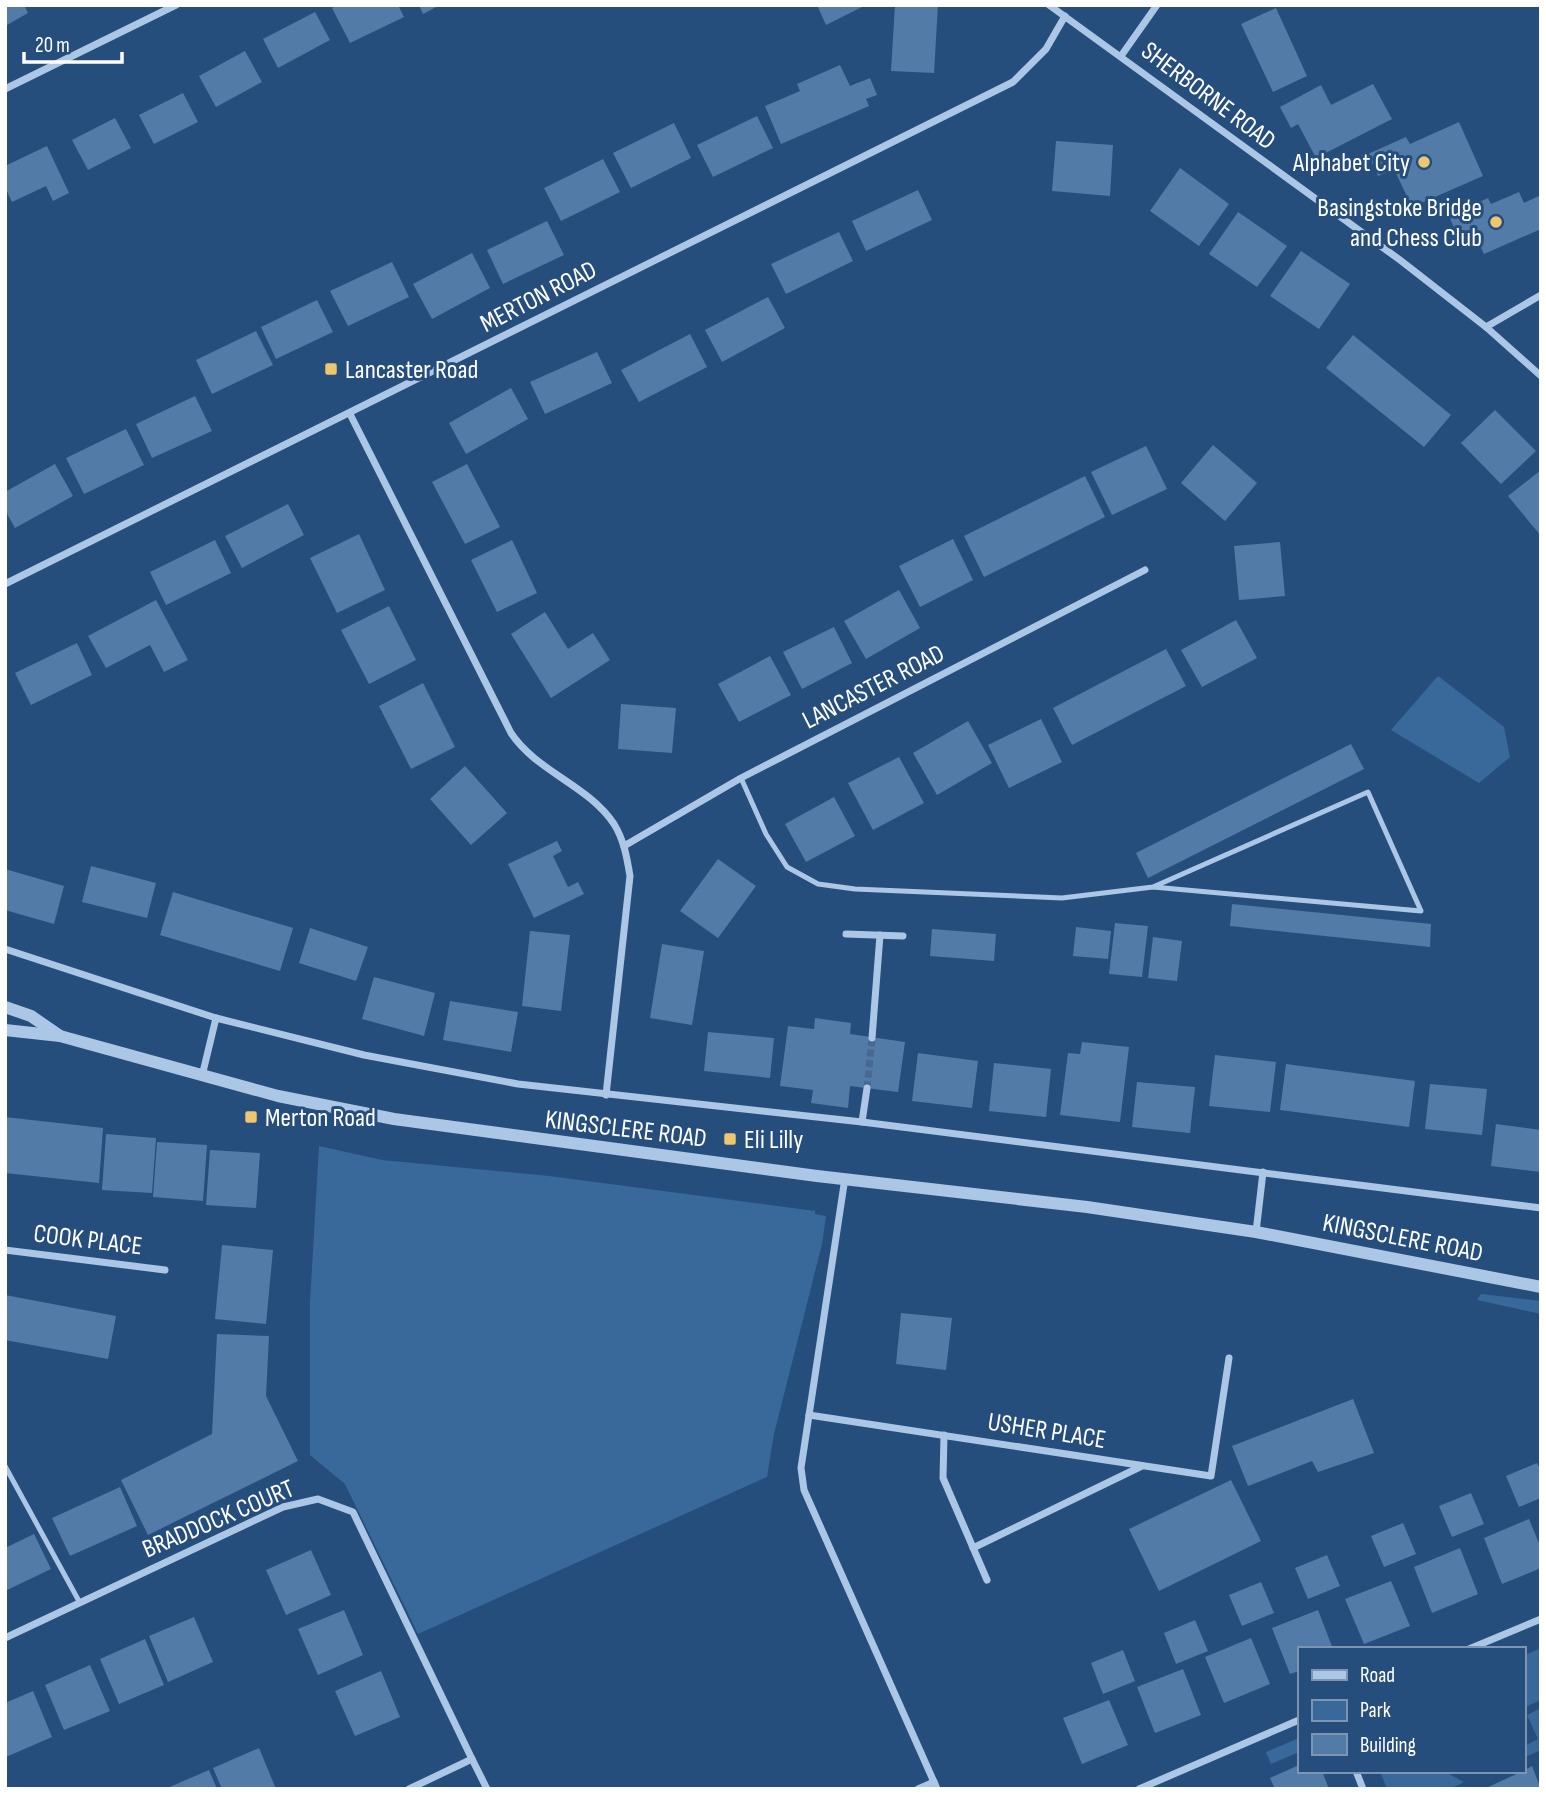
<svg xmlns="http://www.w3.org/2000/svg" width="1546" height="1794" font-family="'Sofia Sans Condensed',sans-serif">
	<rect width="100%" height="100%" fill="#264e7d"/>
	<g fill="#39689b">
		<polygon points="1438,676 1504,727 1510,757 1479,783 1391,730"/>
		<polygon points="319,1146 382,1160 549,1176 815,1211 815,1214 826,1216 822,1244 774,1434 767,1477 418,1634 345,1484 310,1455 310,1303"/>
		<polygon points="1481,1294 1541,1301 1541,1314 1477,1300"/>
		<polygon points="1541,1648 1541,1700 1523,1708 1523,1656"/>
		<polygon points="1541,1708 1541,1750 1523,1758 1523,1747 1538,1739 1527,1715"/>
		<polygon points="1299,1738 1299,1752 1271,1764 1266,1752"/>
		<polygon points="1380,1771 1443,1771 1464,1782 1450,1789 1387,1789"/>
	</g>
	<g fill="#527ba8">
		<polygon points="5,5 24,5 28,13 7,25"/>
		<polygon points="337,5 398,5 404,17 350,43 332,8"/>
		<polygon points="419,5 440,5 423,14"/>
		<polygon points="817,5 866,5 826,25"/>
		<polygon points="895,5 938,5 934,73 891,71"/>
		<polygon points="1276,8 1307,76 1273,92 1241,24"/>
		<polygon points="315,12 330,40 278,68 263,39"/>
		<polygon points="245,51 262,82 216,107 199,76"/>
		<polygon points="840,65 850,86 870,78 877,95 866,99 869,106 781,144 765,106 800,91 797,84"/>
		<polygon points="1373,84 1392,119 1316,158 1298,124 1291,128 1280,107 1321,85 1331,105"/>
		<polygon points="183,93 198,122 154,144 139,115"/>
		<polygon points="757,116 773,148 713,177 697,145"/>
		<polygon points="115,118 131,148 88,170 72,140"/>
		<polygon points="1459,122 1483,176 1412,207 1394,169 1378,176 1368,154 1406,137 1410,144"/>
		<polygon points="674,123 691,158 631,188 613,153"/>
		<polygon points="1056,141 1113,145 1110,196 1052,191"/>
		<polygon points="47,146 69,193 53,201 46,186 12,202 5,187 5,166"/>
		<polygon points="603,159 620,192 561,221 544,188"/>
		<polygon points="1180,168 1229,204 1199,246 1150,211"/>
		<polygon points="918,190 932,220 866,251 852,221"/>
		<polygon points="1519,192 1524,203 1541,195 1541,229 1484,254 1473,230 1458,237 1449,216 1488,198 1491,204"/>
		<polygon points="1238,212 1287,246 1257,287 1209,254"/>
		<polygon points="547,221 564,255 503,284 487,250"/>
		<polygon points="839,232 853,261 786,294 771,264"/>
		<polygon points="1301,251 1350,284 1319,329 1270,296"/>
		<polygon points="472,253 490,288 432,319 413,284"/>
		<polygon points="392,262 409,297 348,326 330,291"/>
		<polygon points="768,297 785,328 722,362 705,330"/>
		<polygon points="317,300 333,332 276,359 261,327"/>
		<polygon points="256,331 273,365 212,394 196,360"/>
		<polygon points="690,334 707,367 639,402 621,370"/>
		<polygon points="1353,335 1451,415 1424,447 1326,368"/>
		<polygon points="597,352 612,383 545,414 530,382"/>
		<polygon points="511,388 528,419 466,454 449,423"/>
		<polygon points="195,396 212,431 152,458 136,424"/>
		<polygon points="1495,410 1536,451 1501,484 1461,443"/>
		<polygon points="126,429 144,465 84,494 66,458"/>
		<polygon points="1213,445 1257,483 1225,521 1181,483"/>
		<polygon points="1146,446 1167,489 1112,515 1091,472"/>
		<polygon points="55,464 73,496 15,528 5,510 5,492"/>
		<polygon points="467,464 500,527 465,544 432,482"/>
		<polygon points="1541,470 1541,536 1508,496"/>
		<polygon points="1085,476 1105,517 984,577 964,536"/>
		<polygon points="288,504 304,535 242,568 225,536"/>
		<polygon points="359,534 385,590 337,613 310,558"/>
		<polygon points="953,539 973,580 920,607 899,566"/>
		<polygon points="215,540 231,573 166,605 150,572"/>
		<polygon points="512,540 537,593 497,612 471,560"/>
		<polygon points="1280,542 1285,596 1239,600 1234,546"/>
		<polygon points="899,590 920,628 866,659 844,621"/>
		<polygon points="156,600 188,660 164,672 150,645 106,668 88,636"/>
		<polygon points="389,606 416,660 369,684 341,630"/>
		<polygon points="545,612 568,649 593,633 610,660 551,698 511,634"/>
		<polygon points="1236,620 1257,658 1202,687 1181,650"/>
		<polygon points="834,627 852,663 802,689 783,652"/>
		<polygon points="77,643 92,675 31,705 15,673"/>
		<polygon points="1166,649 1186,686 1072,745 1053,708"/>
		<polygon points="770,656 791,695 739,722 718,684"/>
		<polygon points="423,683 455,747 411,769 379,706"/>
		<polygon points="621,704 676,708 672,753 618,749"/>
		<polygon points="1041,719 1062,762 1009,788 988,745"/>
		<polygon points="968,721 992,763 937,795 913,753"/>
		<polygon points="1351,744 1364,769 1148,878 1136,853"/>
		<polygon points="899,757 924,803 873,830 848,783"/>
		<polygon points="465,766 507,813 471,845 430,799"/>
		<polygon points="834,797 855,836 806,862 785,824"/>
		<polygon points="557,841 562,851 553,856 568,887 578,882 584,894 534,918 508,864"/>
		<polygon points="718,859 756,886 718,938 680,911"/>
		<polygon points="91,866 156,883 147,918 82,902"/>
		<polygon points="5,869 64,886 54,924 5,910"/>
		<polygon points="173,892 293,928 280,971 160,935"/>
		<polygon points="1232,904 1431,924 1430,947 1230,926"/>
		<polygon points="1115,923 1148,926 1142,977 1109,974"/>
		<polygon points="1076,927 1111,931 1108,959 1073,956"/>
		<polygon points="310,928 368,947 356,981 299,963"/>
		<polygon points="932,929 996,934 994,961 930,956"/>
		<polygon points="530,931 570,935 561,1011 522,1006"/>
		<polygon points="1153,937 1182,941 1177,981 1148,978"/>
		<polygon points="662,944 704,951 692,1025 650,1018"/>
		<polygon points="374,977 435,993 424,1036 362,1019"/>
		<polygon points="450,1001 518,1012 511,1052 443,1040"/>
		<polygon points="815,1018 851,1023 850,1034 905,1042 898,1092 850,1086 848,1108 811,1103 813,1090 780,1086 788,1026 814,1029"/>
		<polygon points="708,1032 774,1038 770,1078 704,1071"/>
		<polygon points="1082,1042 1129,1047 1120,1122 1060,1115 1068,1053 1080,1054"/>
		<polygon points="918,1053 978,1061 972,1108 912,1101"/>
		<polygon points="1215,1055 1276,1062 1270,1112 1209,1106"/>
		<polygon points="994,1063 1051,1069 1046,1117 989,1111"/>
		<polygon points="1286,1064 1415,1081 1409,1127 1280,1110"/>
		<polygon points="1137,1082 1195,1087 1190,1133 1132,1127"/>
		<polygon points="1430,1084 1487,1089 1482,1135 1425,1129"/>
		<polygon points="5,1117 103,1128 99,1183 5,1173"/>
		<polygon points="1496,1124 1541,1130 1541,1172 1491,1166"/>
		<polygon points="106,1134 156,1138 152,1193 102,1190"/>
		<polygon points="157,1142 207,1145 203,1201 153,1197"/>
		<polygon points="210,1150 260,1153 256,1208 206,1205"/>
		<polygon points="222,1245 273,1250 266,1324 215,1319"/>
		<polygon points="5,1295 116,1316 108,1359 5,1340"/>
		<polygon points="901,1313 952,1318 946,1370 896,1364"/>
		<polygon points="217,1334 269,1336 266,1396 298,1461 148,1535 121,1480 212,1434"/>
		<polygon points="1353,1399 1374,1453 1318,1472 1312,1461 1248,1486 1232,1446"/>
		<polygon points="1537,1463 1541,1471 1541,1498 1519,1507 1506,1476"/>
		<polygon points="1231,1480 1261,1541 1159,1591 1129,1529"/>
		<polygon points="120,1487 137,1526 70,1556 52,1518"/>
		<polygon points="1471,1493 1484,1524 1452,1537 1439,1506"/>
		<polygon points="1529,1519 1541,1548 1541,1568 1502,1584 1484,1538"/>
		<polygon points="1403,1523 1416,1554 1384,1567 1371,1536"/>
		<polygon points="34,1534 51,1569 5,1591 5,1548"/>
		<polygon points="1460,1548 1478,1594 1432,1613 1414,1567"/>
		<polygon points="311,1550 331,1595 286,1615 266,1570"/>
		<polygon points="1327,1555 1340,1586 1308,1599 1295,1568"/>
		<polygon points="1391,1581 1410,1626 1364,1644 1345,1599"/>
		<polygon points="1261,1582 1274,1613 1242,1626 1229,1595"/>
		<polygon points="344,1610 363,1655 318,1675 298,1629"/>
		<polygon points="1318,1610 1333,1649 1299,1649 1299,1671 1290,1674 1272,1628"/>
		<polygon points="194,1617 213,1662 168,1682 149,1636"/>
		<polygon points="1195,1620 1208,1651 1176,1664 1164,1633"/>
		<polygon points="1251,1638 1270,1684 1224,1703 1205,1657"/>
		<polygon points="145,1639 164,1685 119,1704 100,1659"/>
		<polygon points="1123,1650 1135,1681 1103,1694 1091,1663"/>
		<polygon points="90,1665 110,1711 64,1730 45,1685"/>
		<polygon points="1183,1669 1201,1715 1155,1733 1137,1687"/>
		<polygon points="381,1671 400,1717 355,1736 335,1691"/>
		<polygon points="33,1691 52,1737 6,1757 5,1703"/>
		<polygon points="1109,1700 1128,1745 1082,1764 1063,1718"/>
		<polygon points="259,1748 276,1789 222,1789 213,1768"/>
		<polygon points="1299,1765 1299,1771 1322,1771 1329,1789 1275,1789 1270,1778"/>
		<polygon points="1532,1766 1541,1789 1484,1789 1523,1771"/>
		<polygon points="209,1770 217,1789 165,1789"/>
	</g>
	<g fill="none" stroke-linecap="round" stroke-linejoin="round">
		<polyline stroke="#476990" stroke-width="7" stroke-dasharray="7 3.5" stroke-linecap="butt" points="867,1088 872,1038"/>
		<g stroke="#abc7e5" stroke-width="5">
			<polyline points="741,778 766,834 787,867 818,884 855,889 1062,898 1153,887 1421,911 1368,792 1153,887"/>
			<polyline points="5,1466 80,1603"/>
		</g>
		<g stroke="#abc7e5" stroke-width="7">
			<polyline points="1049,5 1400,260 1486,327 1541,376"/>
			<polyline points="1121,56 1157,5"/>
			<polyline points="5,89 176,5"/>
			<polyline points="1486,327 1541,295"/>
			<path d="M 350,414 L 511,733 C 537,772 588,785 614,824 C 624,840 627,858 630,876 L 606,1095"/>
			<polyline points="5,584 1013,82 1046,49 1065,16"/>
			<polyline points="624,846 741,778 1145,570"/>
			<polyline points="846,934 903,936"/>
			<polyline points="5,949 216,1018 364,1055 518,1084 862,1122 1541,1208"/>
			<polyline points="872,1038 880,935"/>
			<polyline points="202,1076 216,1018"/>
			<polyline points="862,1122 867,1088"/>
			<polyline points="845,1178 801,1468 804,1490 934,1782"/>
			<polyline points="1256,1232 1263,1172"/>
			<polyline points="5,1250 165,1270"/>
			<polyline points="809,1415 1211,1476 1229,1358"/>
			<polyline points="944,1435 943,1478 987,1580"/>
			<polyline points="973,1548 1142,1466"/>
			<polyline points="5,1638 283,1507 318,1499 353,1512 472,1759"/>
			<polyline points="1469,1649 1541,1619"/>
			<polyline points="1356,1771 1363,1789"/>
			<polyline points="409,1789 472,1759 487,1789"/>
			<polyline points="918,1789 934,1782 937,1789"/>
			<polyline points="1139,1789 1299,1720"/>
		</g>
		<g stroke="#abc7e5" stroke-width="12">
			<polyline points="5,1007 31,1016 60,1036"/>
			<polyline points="5,1030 60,1036 278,1096 394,1119 817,1176 1087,1207 1256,1232 1541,1287"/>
		</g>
	</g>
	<g fill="#eec670" stroke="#264e7d" stroke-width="2.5">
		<circle cx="1424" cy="162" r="7"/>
		<circle cx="1496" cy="222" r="7"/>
		<rect x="324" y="362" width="14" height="14" rx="3.5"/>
		<rect x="244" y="1110" width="14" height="14" rx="3.5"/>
		<rect x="723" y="1132" width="14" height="14" rx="3.5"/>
	</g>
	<g text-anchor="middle" stroke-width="6" stroke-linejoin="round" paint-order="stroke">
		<g font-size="26" fill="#fff" stroke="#264e7d">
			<text transform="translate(1209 95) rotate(37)" y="9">SHERBORNE ROAD</text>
			<text transform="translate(538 296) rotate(-27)" y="9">MERTON ROAD</text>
			<text transform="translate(873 686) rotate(-27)" y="9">LANCASTER ROAD</text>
			<text transform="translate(626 1128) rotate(7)" y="9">KINGSCLERE ROAD</text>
			<text transform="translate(1403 1237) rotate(11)" y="9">KINGSCLERE ROAD</text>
			<text transform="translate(88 1239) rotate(7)" y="9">COOK PLACE</text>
			<text transform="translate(1047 1430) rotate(9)" y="9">USHER PLACE</text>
			<text transform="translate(218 1518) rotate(-23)" y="9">BRADDOCK COURT</text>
		</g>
		<g font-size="26" fill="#fff" stroke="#264e7d" text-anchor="start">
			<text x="1410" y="171" text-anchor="end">Alphabet City</text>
			<text x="1482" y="216" text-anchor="end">Basingstoke Bridge<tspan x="1482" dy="30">and Chess Club</tspan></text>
			<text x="345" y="378">Lancaster Road</text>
			<text x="265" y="1126">Merton Road</text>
			<text x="744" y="1148">Eli Lilly</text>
		</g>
	</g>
	<rect width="1546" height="1794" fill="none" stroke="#ffffff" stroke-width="14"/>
	<rect x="1298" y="1647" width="228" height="126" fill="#264e7d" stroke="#7d95b1" stroke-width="2"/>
	<rect x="1312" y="1670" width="35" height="10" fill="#abc7e5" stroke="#7d95b1" stroke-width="2"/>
	<text x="1360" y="1682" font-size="21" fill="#ffffff">Road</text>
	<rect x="1312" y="1700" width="35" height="21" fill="#39689b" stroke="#7d95b1" stroke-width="2"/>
	<text x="1360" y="1717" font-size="21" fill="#ffffff">Park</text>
	<rect x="1312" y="1734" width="35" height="21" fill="#527ba8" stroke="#7d95b1" stroke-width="2"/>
	<text x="1360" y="1752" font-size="21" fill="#ffffff">Building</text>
	<path d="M24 52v10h98v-10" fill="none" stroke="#ffffff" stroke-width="3.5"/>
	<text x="35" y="52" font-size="21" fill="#ffffff" stroke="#264e7d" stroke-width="5" paint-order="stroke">20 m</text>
</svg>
